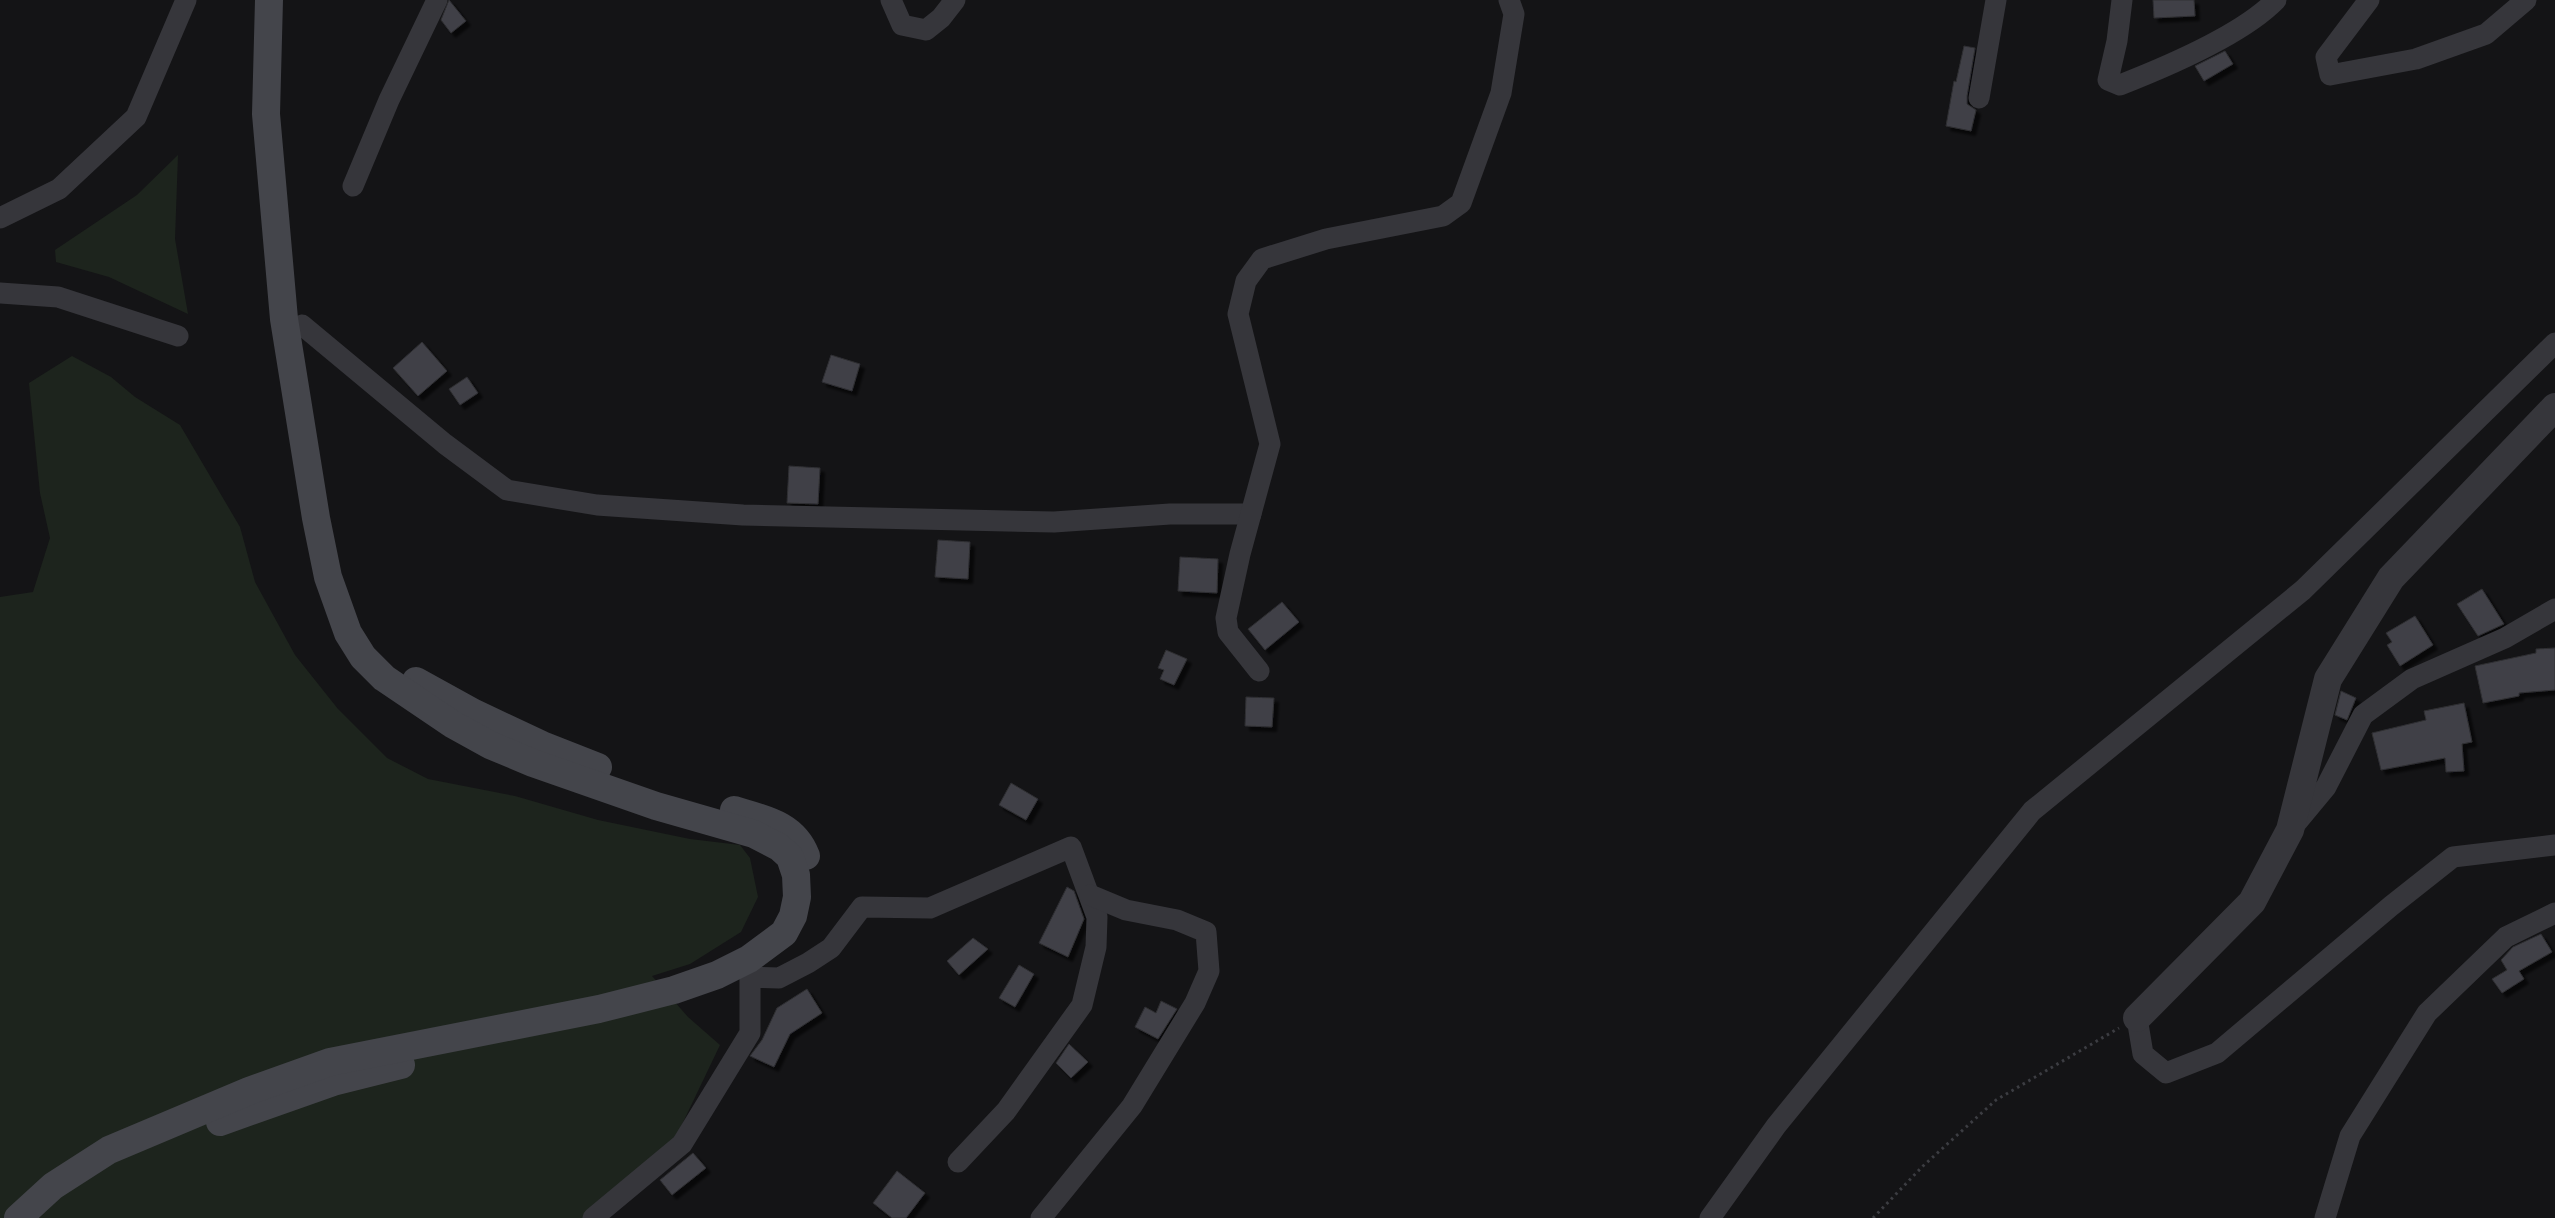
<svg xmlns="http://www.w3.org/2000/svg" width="2555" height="1218" font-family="'Fira Sans',sans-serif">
	<defs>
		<filter id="shadow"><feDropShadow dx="4.5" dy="4.5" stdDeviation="1" flood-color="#0009"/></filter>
	</defs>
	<rect width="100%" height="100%" fill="#141416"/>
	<g fill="#1d241d">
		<polygon points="178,155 175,239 188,314 109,277 56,262 55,250 137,195"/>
		<polygon points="72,356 111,377 135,397 180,425 240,527 255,582 295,655 338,709 387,758 428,779 515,796 598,820 690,839 740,845 750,858 758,897 741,932 690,964 652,976 688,1017 720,1045 675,1139 583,1218 0,1218 0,597 33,592 50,538 40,493 29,383"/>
	</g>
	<g fill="#414146" stroke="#2e2e32" filter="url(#shadow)">
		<polygon points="449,0 466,21 451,33 441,20"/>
		<polygon points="2153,0 2194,0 2195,16 2154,18"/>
		<polygon points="1964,46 1975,48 1967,96 1967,104 1976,110 1971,131 1946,126 1954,81 1956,82"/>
		<polygon points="2225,51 2233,64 2204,81 2195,66"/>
		<polygon points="422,342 447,371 418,396 393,368"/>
		<polygon points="831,355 860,364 852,391 822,382"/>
		<polygon points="467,377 478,393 460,405 449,389"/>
		<polygon points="789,466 820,468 818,504 787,503"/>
		<polygon points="938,540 970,542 968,579 935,577"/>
		<polygon points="1180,557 1218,559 1217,593 1178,591"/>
		<polygon points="2482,589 2504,624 2478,636 2457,604"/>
		<polygon points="1282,602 1299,622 1265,650 1248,629"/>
		<polygon points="2415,616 2433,645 2400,666 2387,645 2392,642 2386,633"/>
		<polygon points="2555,648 2555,690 2519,693 2519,696 2483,703 2475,666 2536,653 2536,649"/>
		<polygon points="1166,650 1187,659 1174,685 1160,679 1164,670 1158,668"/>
		<polygon points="2341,691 2356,698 2347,720 2335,715"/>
		<polygon points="1246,697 1274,698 1272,727 1245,726"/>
		<polygon points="2464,703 2472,742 2462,744 2464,771 2446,772 2445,758 2381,770 2372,733 2426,720 2424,711"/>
		<polygon points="1011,783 1038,799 1026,820 999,805"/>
		<polygon points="1067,887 1074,891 1084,919 1068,957 1039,943"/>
		<polygon points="2541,934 2552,952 2519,971 2524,979 2502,993 2492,979 2507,970 2501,960 2513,947"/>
		<polygon points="973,938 988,949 959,975 947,961"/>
		<polygon points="1019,965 1034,974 1015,1007 999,998"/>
		<polygon points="807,989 822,1013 790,1034 774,1067 750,1056 762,1040 777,1008"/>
		<polygon points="1161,1001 1177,1009 1158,1039 1135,1027 1145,1007 1156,1013"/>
		<polygon points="1069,1044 1088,1062 1071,1078 1056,1063"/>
		<polygon points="693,1153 706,1168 672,1195 660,1180"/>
		<polygon points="897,1171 925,1193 906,1218 892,1218 873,1203"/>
	</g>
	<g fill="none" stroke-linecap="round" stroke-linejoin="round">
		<polyline stroke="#3c3d42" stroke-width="3" stroke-dasharray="2.5 4" stroke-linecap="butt" points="1873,1218 1923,1166 1996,1100 2119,1028"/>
		<g stroke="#36363b" stroke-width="21">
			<polyline points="891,0 902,25 926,30 941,18 955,0"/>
			<path d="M 2122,0 L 2117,41 L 2108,80 L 2120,85 C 2166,67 2242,35 2276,0"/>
			<polyline points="2369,0 2326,57 2330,75 2416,59 2486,34 2526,0"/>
			<polyline points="1979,98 1996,0"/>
			<polyline points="353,186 389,100 437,0"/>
			<polyline points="0,218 59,189 136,117 186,0"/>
			<polyline points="0,293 58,297 178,336"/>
			<polyline points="302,325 445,444 507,490 597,505 743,515 1054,522 1170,514 1251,514"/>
			<polyline points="1259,671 1228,632 1226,618 1240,554 1270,444 1238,314 1246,281 1262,259 1326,239 1443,216 1461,203 1501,93 1514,14 1509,0"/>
			<polyline points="2292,828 2326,787 2363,715 2412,679 2505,638 2555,609"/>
			<polyline points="2137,1018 2143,1054 2166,1073 2217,1053 2391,906 2453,857 2555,845"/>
			<polyline points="593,1218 682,1144 750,1033 750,977 779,978 808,963 831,948 862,907 930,908 1071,847 1097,917 1096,947 1082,1005 1006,1111 958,1162"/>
			<polyline points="1041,1218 1132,1106 1195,1003 1209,971 1206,932 1177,920 1126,910 1090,895"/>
			<polyline points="1710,1218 1776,1126 2032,811 2303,590 2555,343"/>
			<polyline points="2325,1218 2350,1136 2427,1013 2506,937 2555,913"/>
		</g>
		<polyline stroke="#36363b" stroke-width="28" points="2137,1018 2252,902 2290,830 2328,679 2391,578 2555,407"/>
		<g stroke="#44454b" stroke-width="28">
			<polyline points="416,681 474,713 542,745 598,767"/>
			<path d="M 734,810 C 764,819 794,824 806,856"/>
			<polyline points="220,1122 333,1082 401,1065"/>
			<polyline points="18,1218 53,1186 109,1150 249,1091 330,1062 599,1009 674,990 717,975 749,959 784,933 793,916 797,897 796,875 790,857 779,847 754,834 656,806 533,763 490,745 452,724 384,678 363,657 348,633 328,577 316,518 284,319 266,114 269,0"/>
		</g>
	</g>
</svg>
